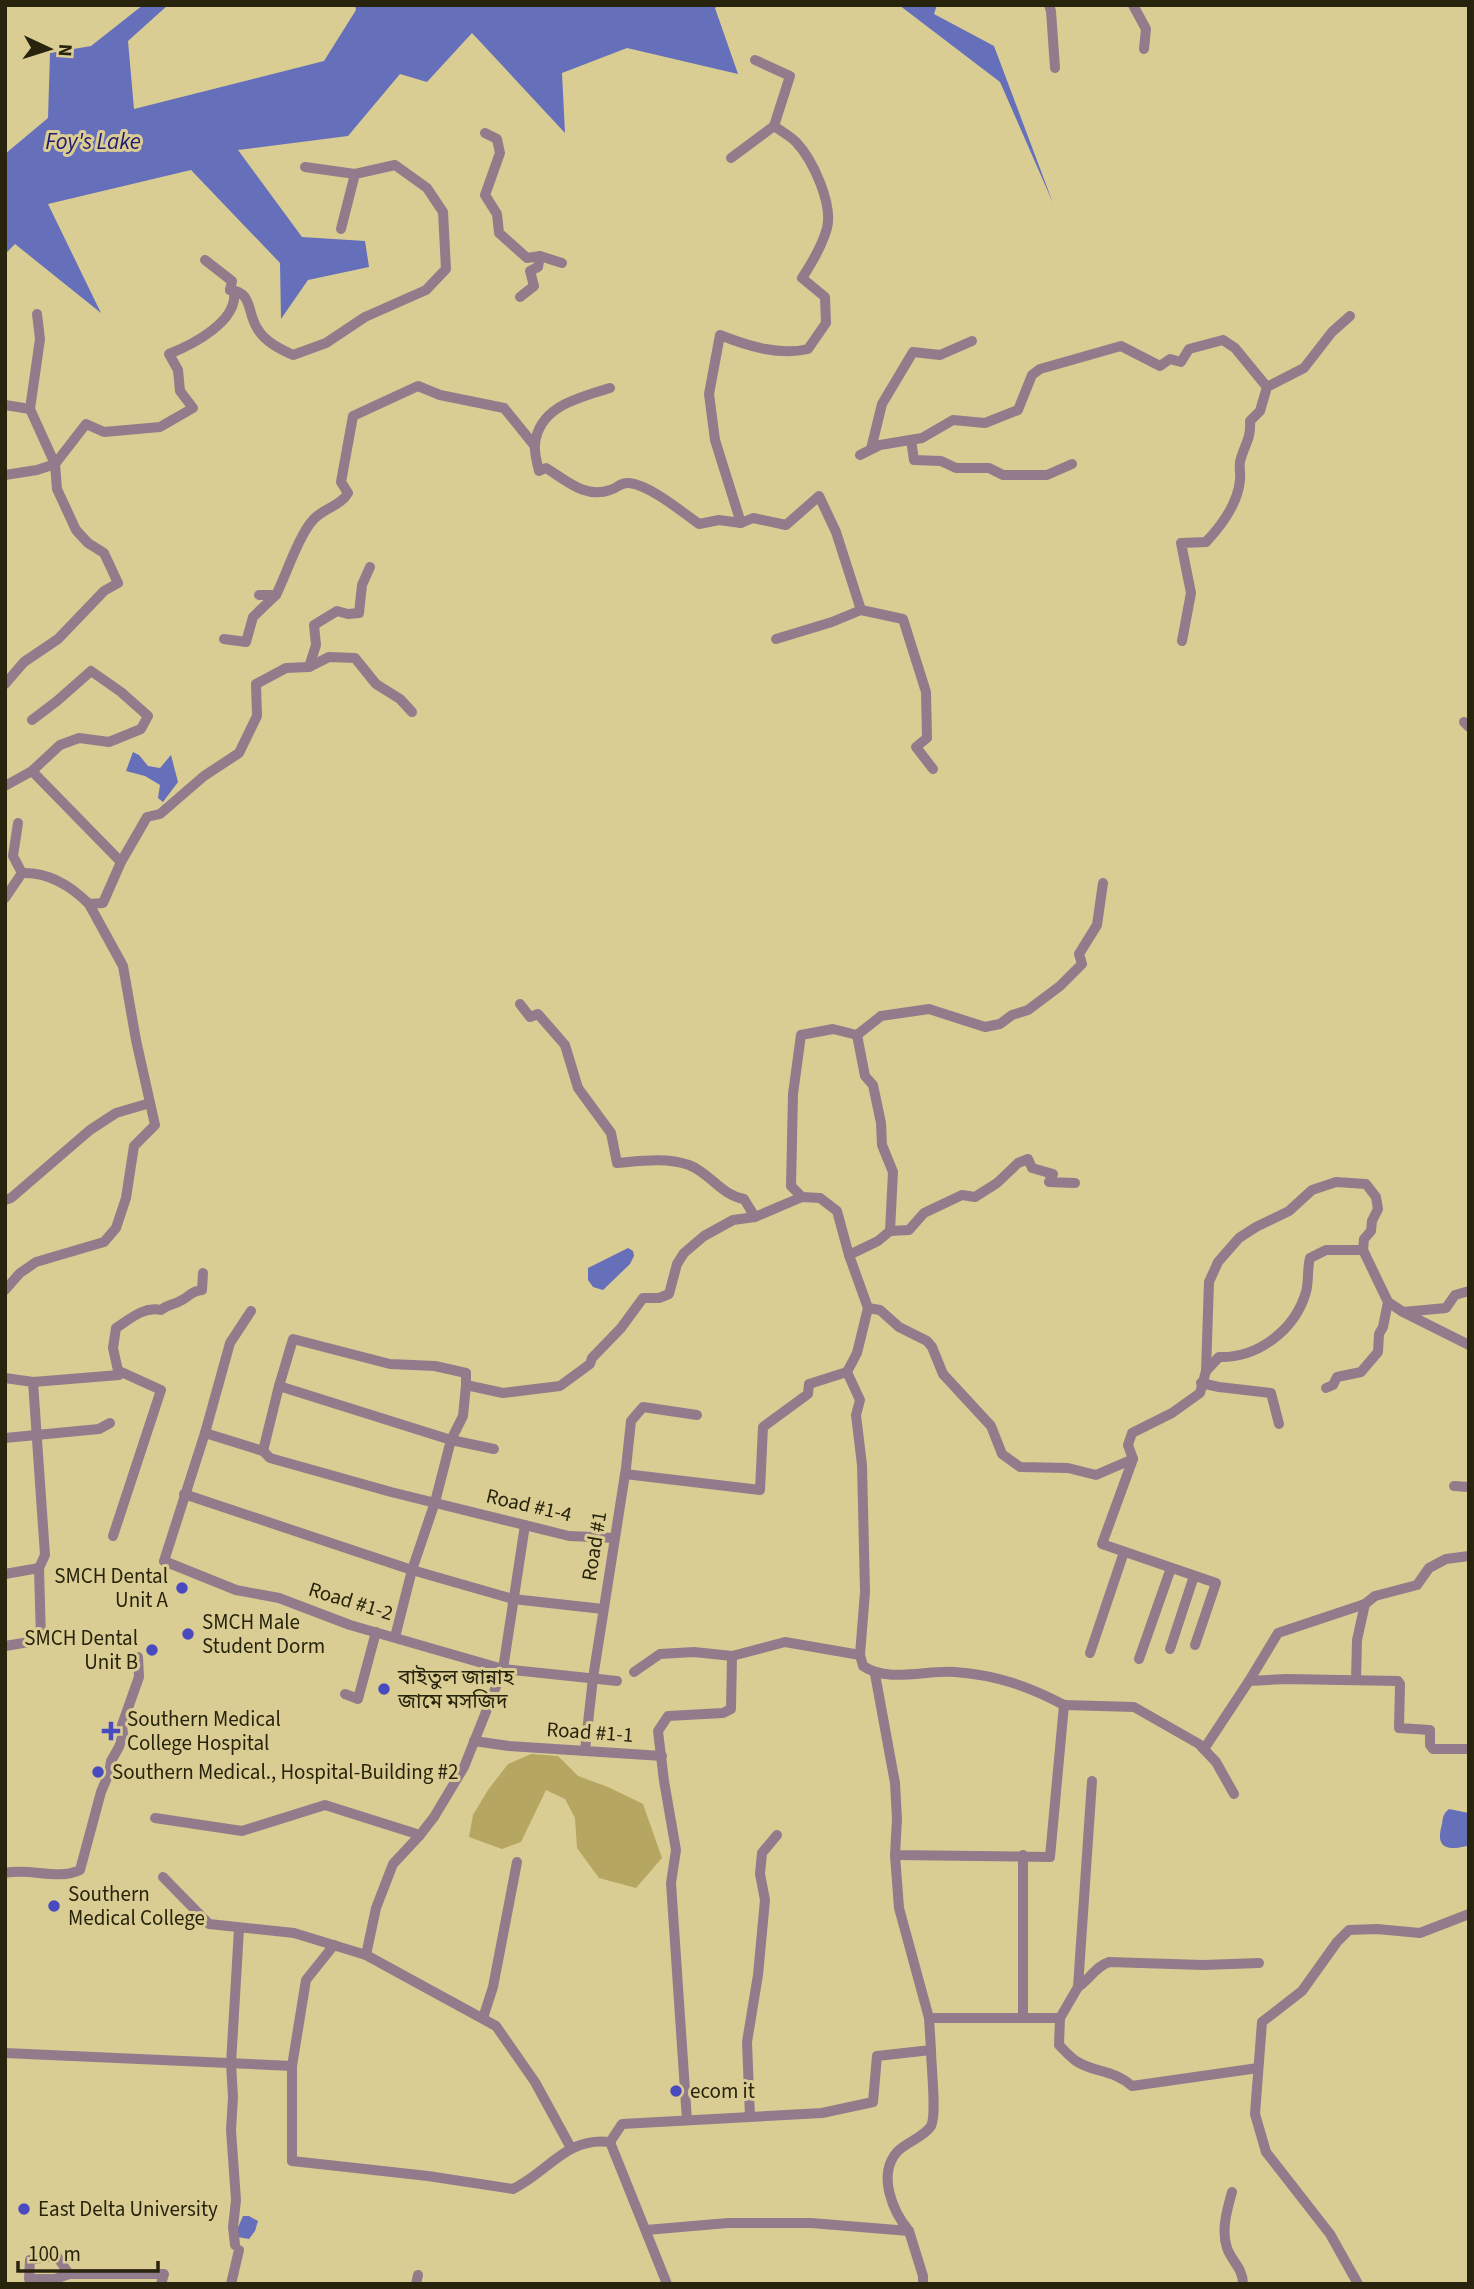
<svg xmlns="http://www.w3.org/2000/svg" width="1474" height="2289" font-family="'Source Sans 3','Noto Sans Bengali',sans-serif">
	<rect width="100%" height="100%" fill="#dacd94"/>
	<polygon fill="#b5a662" points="531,1754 558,1756 578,1776 608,1787 643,1804 662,1858 636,1888 599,1878 577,1848 575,1818 565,1799 546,1790 521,1842 502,1849 469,1837 473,1815 488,1790 508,1764"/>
	<g fill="#666fba">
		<polygon points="143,5 168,5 128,41 134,109 324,61 356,10 355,5 719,5 715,8 738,74 627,48 562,73 565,133 472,33 427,82 400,74 348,136 238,150 302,237 365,241 369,267 308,280 281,319 280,263 191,170 48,204 101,313 15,244 5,254 5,154 48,118 50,53 91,46"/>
		<polygon points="899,5 937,5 934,14 994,46 1053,203 1000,82"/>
		<polygon points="133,752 139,755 148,766 160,768 171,755 178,782 163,802 158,798 160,785 145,776 126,771"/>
		<polygon points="628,1248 633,1251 634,1256 630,1264 603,1290 593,1287 588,1280 588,1268"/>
		<path d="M 1449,1809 L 1469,1813 L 1467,1846 C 1447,1851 1435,1848 1442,1824 C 1443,1817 1443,1814 1449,1809 Z"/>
		<polygon points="243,2216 249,2216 258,2221 255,2231 249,2239 238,2237 236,2232"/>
	</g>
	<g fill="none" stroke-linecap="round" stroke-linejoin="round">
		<g stroke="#927c8b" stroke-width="10">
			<polyline points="1049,5 1051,11 1055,68"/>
			<polyline points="1133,5 1146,29 1144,49"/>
			<polyline points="755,60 790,76 774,126"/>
			<polyline points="485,133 497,139 500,153 485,195 497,214 499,233 527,258 540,256"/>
			<path d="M 731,158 L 774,126 C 781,131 790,136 796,142 C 813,160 833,204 827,228 C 822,246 812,263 802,278 L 825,297 L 826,323 L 808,349 C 779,356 748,346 720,335 L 709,394 L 715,440 L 741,523"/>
			<polyline points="305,167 355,174"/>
			<path d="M 230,290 C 253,292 247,313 257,328 C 265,342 280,349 293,355 L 326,343 L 365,317 L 426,290 L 446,269 L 443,212 L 427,188 L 395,165 L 355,174 L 341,229"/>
			<polyline points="520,297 534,286 530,271 538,267 540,256 562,263"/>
			<path d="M 610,388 C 579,398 539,406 535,444 C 534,452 537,463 539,471 L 546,468 C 566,480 585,499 610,490 C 618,488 620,482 629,483 C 650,485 682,512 699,524 L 719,520 L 741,523 L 753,518 L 786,525 L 819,496 L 836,532 L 861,610 L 903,619 L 926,692 L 927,738 L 916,747 L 933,769"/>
			<path d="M 5,405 L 30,409 L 55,464 L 86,424 L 104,432 L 160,427 L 193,408 L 180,391 L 178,370 L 169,354 C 194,344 238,321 234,292 L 230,290 L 232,281 L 205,260"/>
			<polyline points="30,409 40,339 37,314"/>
			<polyline points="911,440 914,460 941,461 956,468 989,468 1003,475 1047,475 1072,464"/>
			<polyline points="871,449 882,404 913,352 940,355 972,341"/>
			<polyline points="860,455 880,445 922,438 953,420 985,423 1018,410 1032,375 1040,369 1121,346 1160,366 1170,359 1181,362 1189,349 1223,340 1235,348 1267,387"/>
			<polyline points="5,475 37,470 55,464 57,489 76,530 88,543 104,553 118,583 104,591 58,639 24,662 5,684"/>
			<path d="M 259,595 L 276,595 C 286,575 299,535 313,520 C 323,508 341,506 348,493 L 341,482 L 353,416 L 418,386 L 440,395 L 504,408 L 534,445"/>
			<polyline points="224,639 246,642 253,617 276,595"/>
			<polyline points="776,639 832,622 861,610"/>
			<path d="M 1182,641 L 1191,593 L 1181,543 L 1206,542 C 1222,525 1238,504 1240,480 C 1241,473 1238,465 1241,458 C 1246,442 1251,438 1250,421 L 1260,411 L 1267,387 L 1304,368 L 1332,332 L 1350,316"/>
			<polyline points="309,667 329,657 355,658 376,684 400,699 412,712"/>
			<polyline points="1464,722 1469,727"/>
			<polyline points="32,771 121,862 147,817 160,814 204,776 239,753 257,716 256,684 286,668 309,667 316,645 314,625 337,611 348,614 359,613 362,585 370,567"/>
			<polyline points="5,786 32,771 60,745 79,738 109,742 141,729 148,716 121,692 91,671 57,701 32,720"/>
			<polyline points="18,823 13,856 22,873"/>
			<path d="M 5,898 L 22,873 C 48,872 71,886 89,904 L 103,903 L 121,862"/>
			<path d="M 520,1004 L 530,1017 L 538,1014 L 565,1045 L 578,1088 L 611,1133 L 617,1163 C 640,1161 666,1157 689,1165 C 710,1173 721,1195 744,1199 L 755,1217 L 802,1197 L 820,1198 L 837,1211 L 849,1255"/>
			<polyline points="857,1035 865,1076 873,1085 881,1123 882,1145 893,1172 890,1231"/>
			<polyline points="802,1197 791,1186 793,1094 801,1035 833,1029 857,1035 881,1016 929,1009 985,1027 1000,1024 1012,1015 1028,1010 1060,986 1082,964 1079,954 1097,925 1103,883"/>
			<polyline points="5,1200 11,1198 90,1130 116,1113 150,1103"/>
			<polyline points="5,1290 20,1273 36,1262 104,1242 116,1228 126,1198 134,1146 155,1125 136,1040 123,966 89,904"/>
			<polyline points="868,1308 880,1310 899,1327 927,1341 932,1347 943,1374 991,1426 1002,1454 1020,1467 1068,1468 1096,1475 1133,1459"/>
			<polyline points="251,1311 230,1343 205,1433 164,1561 236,1590 279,1598 350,1625 503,1669 617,1681"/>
			<polyline points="1403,1312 1469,1345"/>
			<path d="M 1206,1371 L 1219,1357 C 1258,1358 1295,1330 1306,1292 C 1309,1281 1307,1269 1310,1258 L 1326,1250 L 1363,1250 L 1388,1302 L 1403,1312 L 1446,1308 L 1455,1295 L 1469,1291"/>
			<polyline points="5,1378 33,1382 45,1555 39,1568 5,1574"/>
			<path d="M 33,1382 L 119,1375 L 113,1348 L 116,1328 C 130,1319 144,1306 161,1310 C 168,1304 174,1305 182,1300 C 190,1296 191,1291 202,1290 L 203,1273"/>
			<polyline points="1201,1383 1219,1387 1271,1393 1279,1424"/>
			<polyline points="279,1386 293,1339 390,1364 435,1366 466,1373 466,1385"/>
			<polyline points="1326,1388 1333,1385 1337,1377 1361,1372 1378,1352 1379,1334 1383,1327 1388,1302"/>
			<polyline points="205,1433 263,1451 270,1458 391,1492 569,1536 615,1538"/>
			<polyline points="5,1438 99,1429 110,1423"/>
			<polyline points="263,1451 279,1386 451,1440 494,1449"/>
			<polyline points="625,1474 760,1490 763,1427 808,1394 809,1384 847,1372"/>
			<polyline points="1454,1486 1469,1487"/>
			<polyline points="184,1494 412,1570 513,1599 603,1609"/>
			<polyline points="113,1536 161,1390 119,1371"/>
			<polyline points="1365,1604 1278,1633 1249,1681 1286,1679 1398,1681 1400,1684 1399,1728 1430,1730 1430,1745 1433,1749 1469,1749"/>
			<polyline points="395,1637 412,1570 435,1502 451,1440 463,1416 466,1385 503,1393 560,1386 590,1364 592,1358 621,1328 643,1298 659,1298 669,1294 677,1264 684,1253 704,1236 733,1220 755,1217"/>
			<polyline points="1195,1645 1216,1583 1102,1544 1133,1459 1128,1445 1132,1433 1172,1413 1200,1393 1206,1371 1209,1282 1218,1262 1239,1238 1256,1227 1289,1211 1312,1190 1336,1182 1366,1184 1376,1197 1378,1209 1372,1221 1371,1231 1364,1239 1363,1250"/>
			<polyline points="5,1646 41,1640 39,1568"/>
			<polyline points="1170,1649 1194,1576"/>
			<polyline points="1090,1653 1124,1552"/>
			<polyline points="1139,1659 1171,1568"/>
			<polyline points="634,1672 660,1654 694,1652 732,1656 785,1642 860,1655"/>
			<path d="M 875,1674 L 895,1783 L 897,1819 L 895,1855 L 1050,1857 L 1064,1705 C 1028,1686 996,1675 955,1672 C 925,1670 889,1683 863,1666 L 860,1655 L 865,1592 L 862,1465 L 856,1415 L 860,1400 L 847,1372 L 857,1353 L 868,1308 L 849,1255 L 878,1241 L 890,1231 L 909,1230 L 924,1213 L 962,1195 L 975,1197 L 997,1183 L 1018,1163 L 1028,1159 L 1032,1168 L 1053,1174 L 1049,1182 L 1075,1183"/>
			<polyline points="1356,1680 1357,1640 1365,1604 1375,1596 1417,1585 1429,1568 1446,1559 1469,1556"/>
			<polyline points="345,1694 358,1699 376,1632"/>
			<polyline points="1064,1705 1134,1707 1199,1744 1216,1762 1234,1794"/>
			<polyline points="474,1741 509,1746 662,1756"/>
			<polyline points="1204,1749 1249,1681"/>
			<polyline points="585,1750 593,1678 626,1468 631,1421 643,1407 697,1415"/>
			<polyline points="155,1818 242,1831 325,1805 420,1835"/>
			<polyline points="895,1855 899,1908 929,2018"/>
			<path d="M 5,1873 C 30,1867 57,1881 80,1870 L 101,1792 L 109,1773 L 111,1761 L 119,1747 L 123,1734 L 122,1725 L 139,1677 L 138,1657"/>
			<polyline points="163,1877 209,1924 294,1933 366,1955 496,2026 535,2082 571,2148"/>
			<path d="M 334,1945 L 306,1980 L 292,2066 L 292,2161 L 428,2176 L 513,2189 C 550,2171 565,2137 610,2142 L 667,2284"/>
			<polyline points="366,1955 376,1908 393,1864 420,1835 434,1817 464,1767 503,1669 525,1525"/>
			<path d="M 1078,1987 C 1090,1979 1095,1967 1109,1962 L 1203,1965 L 1259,1963"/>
			<polyline points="1023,2017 1023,1855"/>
			<polyline points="483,2018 493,1987 517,1862"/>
			<polyline points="1060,2018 1078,1987 1092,1781"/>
			<polyline points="5,2053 292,2066"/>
			<polyline points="750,2117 747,2042 758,1975 765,1900 760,1874 762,1853 777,1835"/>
			<polyline points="687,2120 671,1883 676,1850 664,1781 658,1731 668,1716 723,1713 731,1709 732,1656"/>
			<path d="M 610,2142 L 622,2124 L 822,2113 L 873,2102 L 877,2056 L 931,2050 L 929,2018 L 1060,2018 L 1059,2045 C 1064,2050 1070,2057 1076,2061 C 1094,2073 1113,2069 1132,2086 L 1258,2068"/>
			<path d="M 1232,2192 C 1227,2210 1221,2230 1227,2248 C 1232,2262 1243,2268 1243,2284"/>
			<polyline points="646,2230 728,2223 811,2223 909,2231 923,2276 923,2284"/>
			<path d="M 909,2231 C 893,2212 877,2175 897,2152 C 906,2142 923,2138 931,2126 C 937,2115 931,2066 931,2050"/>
			<polyline points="235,2245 233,2227 236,2200 231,2130 233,2097 231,2064 239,1929"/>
			<polyline points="69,2274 55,2279 29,2279 30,2260 56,2255 69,2274 164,2274 161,2284"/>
			<polyline points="231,2284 239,2250"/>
			<polyline points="416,2284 418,2275"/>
			<polyline points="1358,2284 1330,2234 1266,2152 1255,2114 1262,2022 1302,1991 1337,1942 1349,1930 1377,1929 1420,1933 1469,1914"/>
		</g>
	</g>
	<g fill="#494ac0" stroke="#dacd94" stroke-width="2.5">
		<circle cx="182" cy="1588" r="7"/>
		<circle cx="188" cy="1634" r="7"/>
		<circle cx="152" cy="1650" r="7"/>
		<circle cx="384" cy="1689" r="7"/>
		<path d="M107.5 1720.5h7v7h7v7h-7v7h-7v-7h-7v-7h7z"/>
		<circle cx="98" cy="1772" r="7"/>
		<circle cx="54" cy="1906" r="7"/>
		<circle cx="676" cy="2091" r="7"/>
		<circle cx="24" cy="2209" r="7"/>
	</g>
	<g text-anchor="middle" stroke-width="6" stroke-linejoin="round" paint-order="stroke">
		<g font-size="21" fill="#28230c" stroke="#dacd94">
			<text transform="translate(529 1505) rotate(13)" y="7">Road #1-4</text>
			<text transform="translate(594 1546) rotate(-81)" y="7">Road #1</text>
			<text transform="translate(351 1601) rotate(17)" y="7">Road #1-2</text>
			<text transform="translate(590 1732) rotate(4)" y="7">Road #1-1</text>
		</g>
		<g font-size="21" fill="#28230c" stroke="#dacd94" text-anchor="start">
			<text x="168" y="1583" text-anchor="end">SMCH Dental<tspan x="168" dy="24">Unit A</tspan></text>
			<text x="202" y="1629">SMCH Male<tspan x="202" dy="24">Student Dorm</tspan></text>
			<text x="138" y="1645" text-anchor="end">SMCH Dental<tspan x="138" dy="24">Unit B</tspan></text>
			<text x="398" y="1684">বাইতুল জান্নাহ<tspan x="398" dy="24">জামে মসজিদ</tspan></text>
			<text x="127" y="1726">Southern Medical<tspan x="127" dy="24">College Hospital</tspan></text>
			<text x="112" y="1779">Southern Medical., Hospital-Building #2</text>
			<text x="68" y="1901">Southern<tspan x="68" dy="24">Medical College</tspan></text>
			<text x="690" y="2098">ecom it</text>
			<text x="38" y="2216">East Delta University</text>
		</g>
		<g font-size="23" font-style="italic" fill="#211972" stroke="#dacd94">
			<text x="93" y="149">Foy's Lake</text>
		</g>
	</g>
	<rect width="1474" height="2289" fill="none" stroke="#28230c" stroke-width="14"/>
	<g transform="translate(49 49) rotate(94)" stroke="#dacd94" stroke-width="5" paint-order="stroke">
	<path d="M0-5L12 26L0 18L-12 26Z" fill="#28230c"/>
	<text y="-10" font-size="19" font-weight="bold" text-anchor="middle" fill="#28230c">N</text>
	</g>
	<path d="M18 2261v10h140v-10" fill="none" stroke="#28230c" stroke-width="3.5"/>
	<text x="28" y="2261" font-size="21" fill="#28230c" stroke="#dacd94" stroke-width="5" paint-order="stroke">100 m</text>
</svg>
